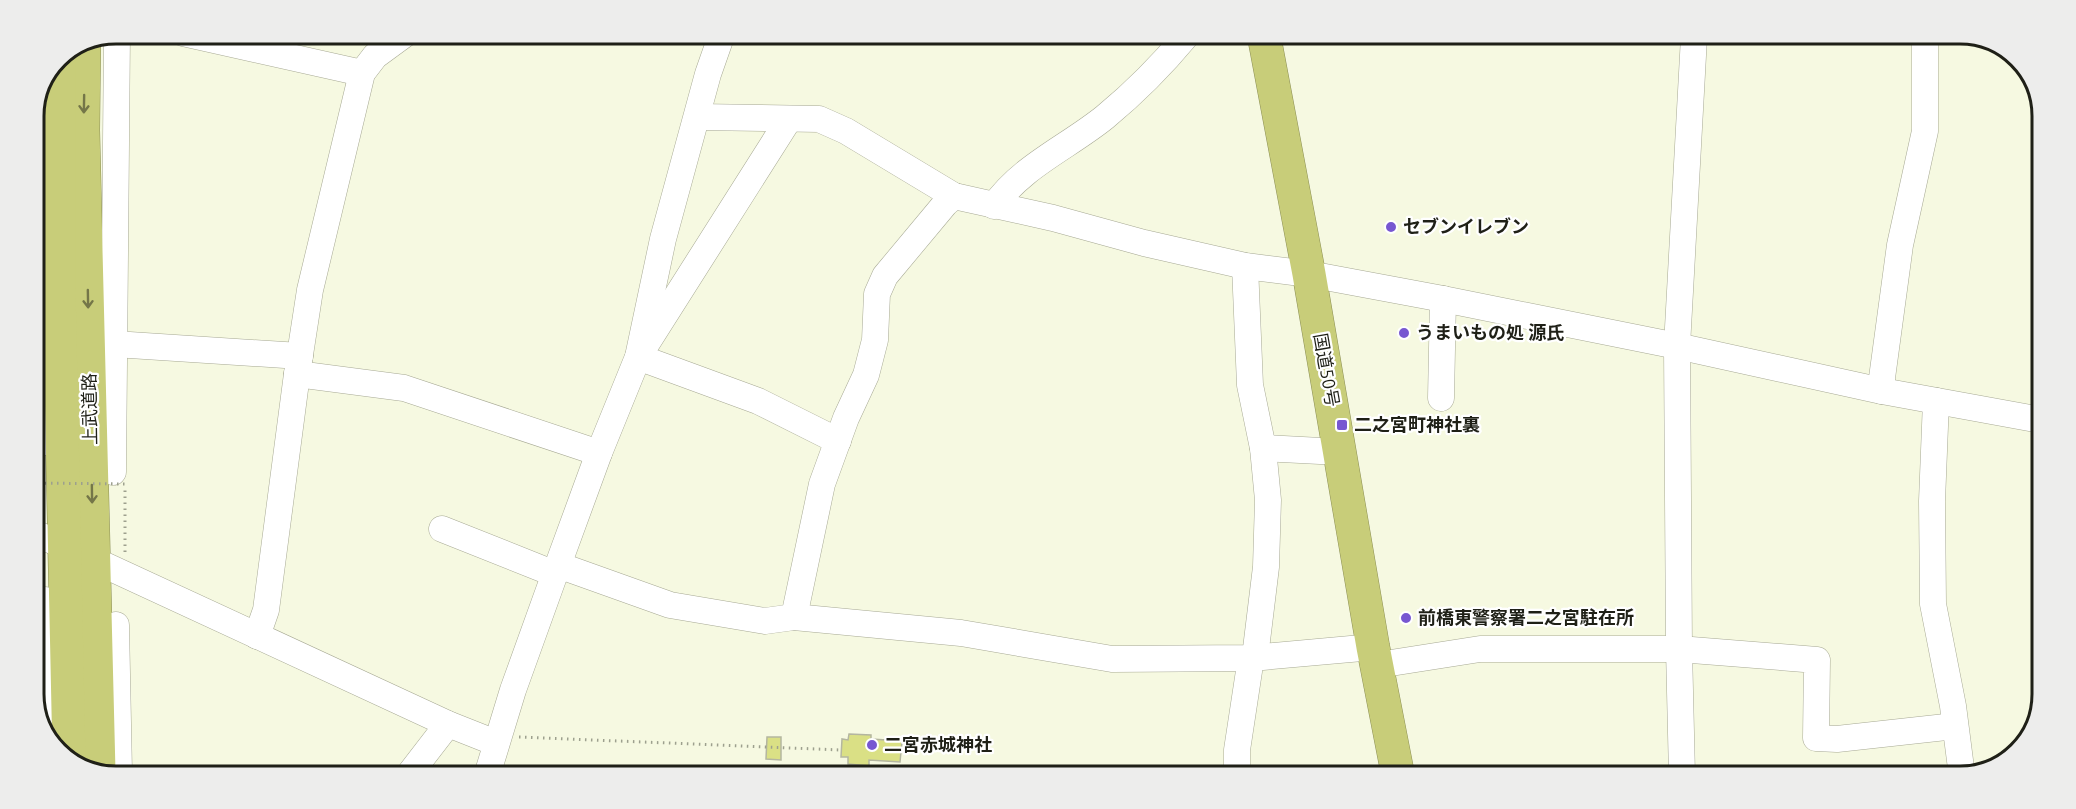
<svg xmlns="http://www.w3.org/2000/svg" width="2076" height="809" font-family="Ubuntu,'Noto Sans JP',sans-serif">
	<rect width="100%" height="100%" fill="#f6f9e1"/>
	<g fill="#dae085" stroke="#b4b6a0" stroke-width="1.5">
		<polygon points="849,734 871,735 871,739 902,741 900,762 869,760 869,766 848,764 848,757 841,757 842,739 848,740"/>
		<polygon points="767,737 781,737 781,760 766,759"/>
	</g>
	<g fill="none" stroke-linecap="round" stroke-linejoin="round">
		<defs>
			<g id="minor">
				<polyline points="183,33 362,73"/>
				<polyline points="37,102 40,286 46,442"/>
				<polyline points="698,117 819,119 846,131 954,196 1053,218 1144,243 1245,266 1309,274 1443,299 1677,346 1882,391 2041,420"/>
				<polyline points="789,119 638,357 758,401 838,441"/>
				<path d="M 994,206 C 1022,166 1068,147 1105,117 C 1134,93 1162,65 1186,36"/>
				<polyline points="1245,266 1250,385 1263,448 1268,500 1266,567 1255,657"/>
				<polyline points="114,344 300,356"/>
				<polyline points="297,374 404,388 599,453"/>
				<polyline points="1882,391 1882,378 1900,245 1925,131 1925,37"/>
				<polyline points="1441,398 1443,299"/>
				<polyline points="1936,401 1932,501 1933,604 1953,706 1962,776"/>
				<polyline points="1263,448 1340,452"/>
				<polyline points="113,472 117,33"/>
				<polyline points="442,529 555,574"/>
				<polyline points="33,532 448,724 496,743"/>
				<polyline points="558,565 670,605 765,621 794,617 961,633 1112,659 1251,658 1373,647"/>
				<polyline points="45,600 50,743"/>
				<polyline points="794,617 822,484 846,418 866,375 875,340 877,294 885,276 945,204 954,196"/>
				<polyline points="116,625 119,772"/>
				<polyline points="257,636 266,610 297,374 310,290 362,73 375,56 405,34"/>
				<polyline points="1378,665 1480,649 1679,649 1817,660 1816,738 1837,739 1955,726"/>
				<polyline points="411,772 448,724"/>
				<polyline points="488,772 513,690 558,565 599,453 638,357 663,239 708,74 722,34"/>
				<polyline points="1237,774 1237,750 1251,658"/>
				<polyline points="1682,775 1679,649 1677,346 1694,37"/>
			</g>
			<g id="highway">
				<polyline points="1264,36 1309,274 1373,647 1398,775"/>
				<polyline points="84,46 83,130 99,772"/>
				<polyline points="59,56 59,288 69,757"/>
			</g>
		</defs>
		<use href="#minor" stroke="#a7a994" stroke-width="27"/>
		<use href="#highway" stroke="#8d9057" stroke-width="34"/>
		<g stroke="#9da08e" stroke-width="3" stroke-dasharray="1.5 4.5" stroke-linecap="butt">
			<polyline points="33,483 34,458"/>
			<polyline points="125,552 125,489"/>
			<polyline points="519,737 841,750"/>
		</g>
		<use href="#minor" stroke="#fff" stroke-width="26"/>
		<use href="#highway" stroke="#c8cd79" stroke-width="33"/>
		<polyline stroke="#9da08e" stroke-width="3" stroke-dasharray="1.5 4.5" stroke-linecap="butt" points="33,483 125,484"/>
	</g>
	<defs><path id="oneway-shaft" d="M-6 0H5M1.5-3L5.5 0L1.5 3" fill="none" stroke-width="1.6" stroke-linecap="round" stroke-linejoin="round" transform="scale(1.5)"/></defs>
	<g stroke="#747648">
		<use href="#oneway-shaft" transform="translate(84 104) rotate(91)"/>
		<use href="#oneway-shaft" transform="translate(88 299) rotate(89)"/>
		<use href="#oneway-shaft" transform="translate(92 494) rotate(89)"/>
	</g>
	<g fill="#7757d1" stroke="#fff" stroke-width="2">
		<circle cx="1391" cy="227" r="6"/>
		<circle cx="1404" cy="333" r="6"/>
		<rect x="1336" y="419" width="12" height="12" rx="3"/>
		<circle cx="1406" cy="618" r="6"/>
		<circle cx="872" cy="745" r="6"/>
	</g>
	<g text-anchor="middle" stroke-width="4.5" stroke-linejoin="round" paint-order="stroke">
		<g font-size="18" font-weight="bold" fill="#1f2017" stroke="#fff" text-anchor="start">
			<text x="1403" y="233">セブンイレブン</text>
			<text x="1416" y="339">うまいもの処 源氏</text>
			<text x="1354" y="431">二之宮町神社裏</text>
			<text x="1418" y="624">前橋東警察署二之宮駐在所</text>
			<text x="884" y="751">二宮赤城神社</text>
		</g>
		<g font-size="18" fill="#1f2017" stroke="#fff">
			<text transform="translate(1326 370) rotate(80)" y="6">国道50号</text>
			<text transform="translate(90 409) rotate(-91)" y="6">上武道路</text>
		</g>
	</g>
	<path d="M0 0H2076V809H0ZM116 44H1960A72 72 0 0 1 2032 116V694A72 72 0 0 1 1960 766H116A72 72 0 0 1 44 694V116A72 72 0 0 1 116 44Z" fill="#ededec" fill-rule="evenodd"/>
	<path fill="none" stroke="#1f2017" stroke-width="3" d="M116 44H1960A72 72 0 0 1 2032 116V694A72 72 0 0 1 1960 766H116A72 72 0 0 1 44 694V116A72 72 0 0 1 116 44Z"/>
</svg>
